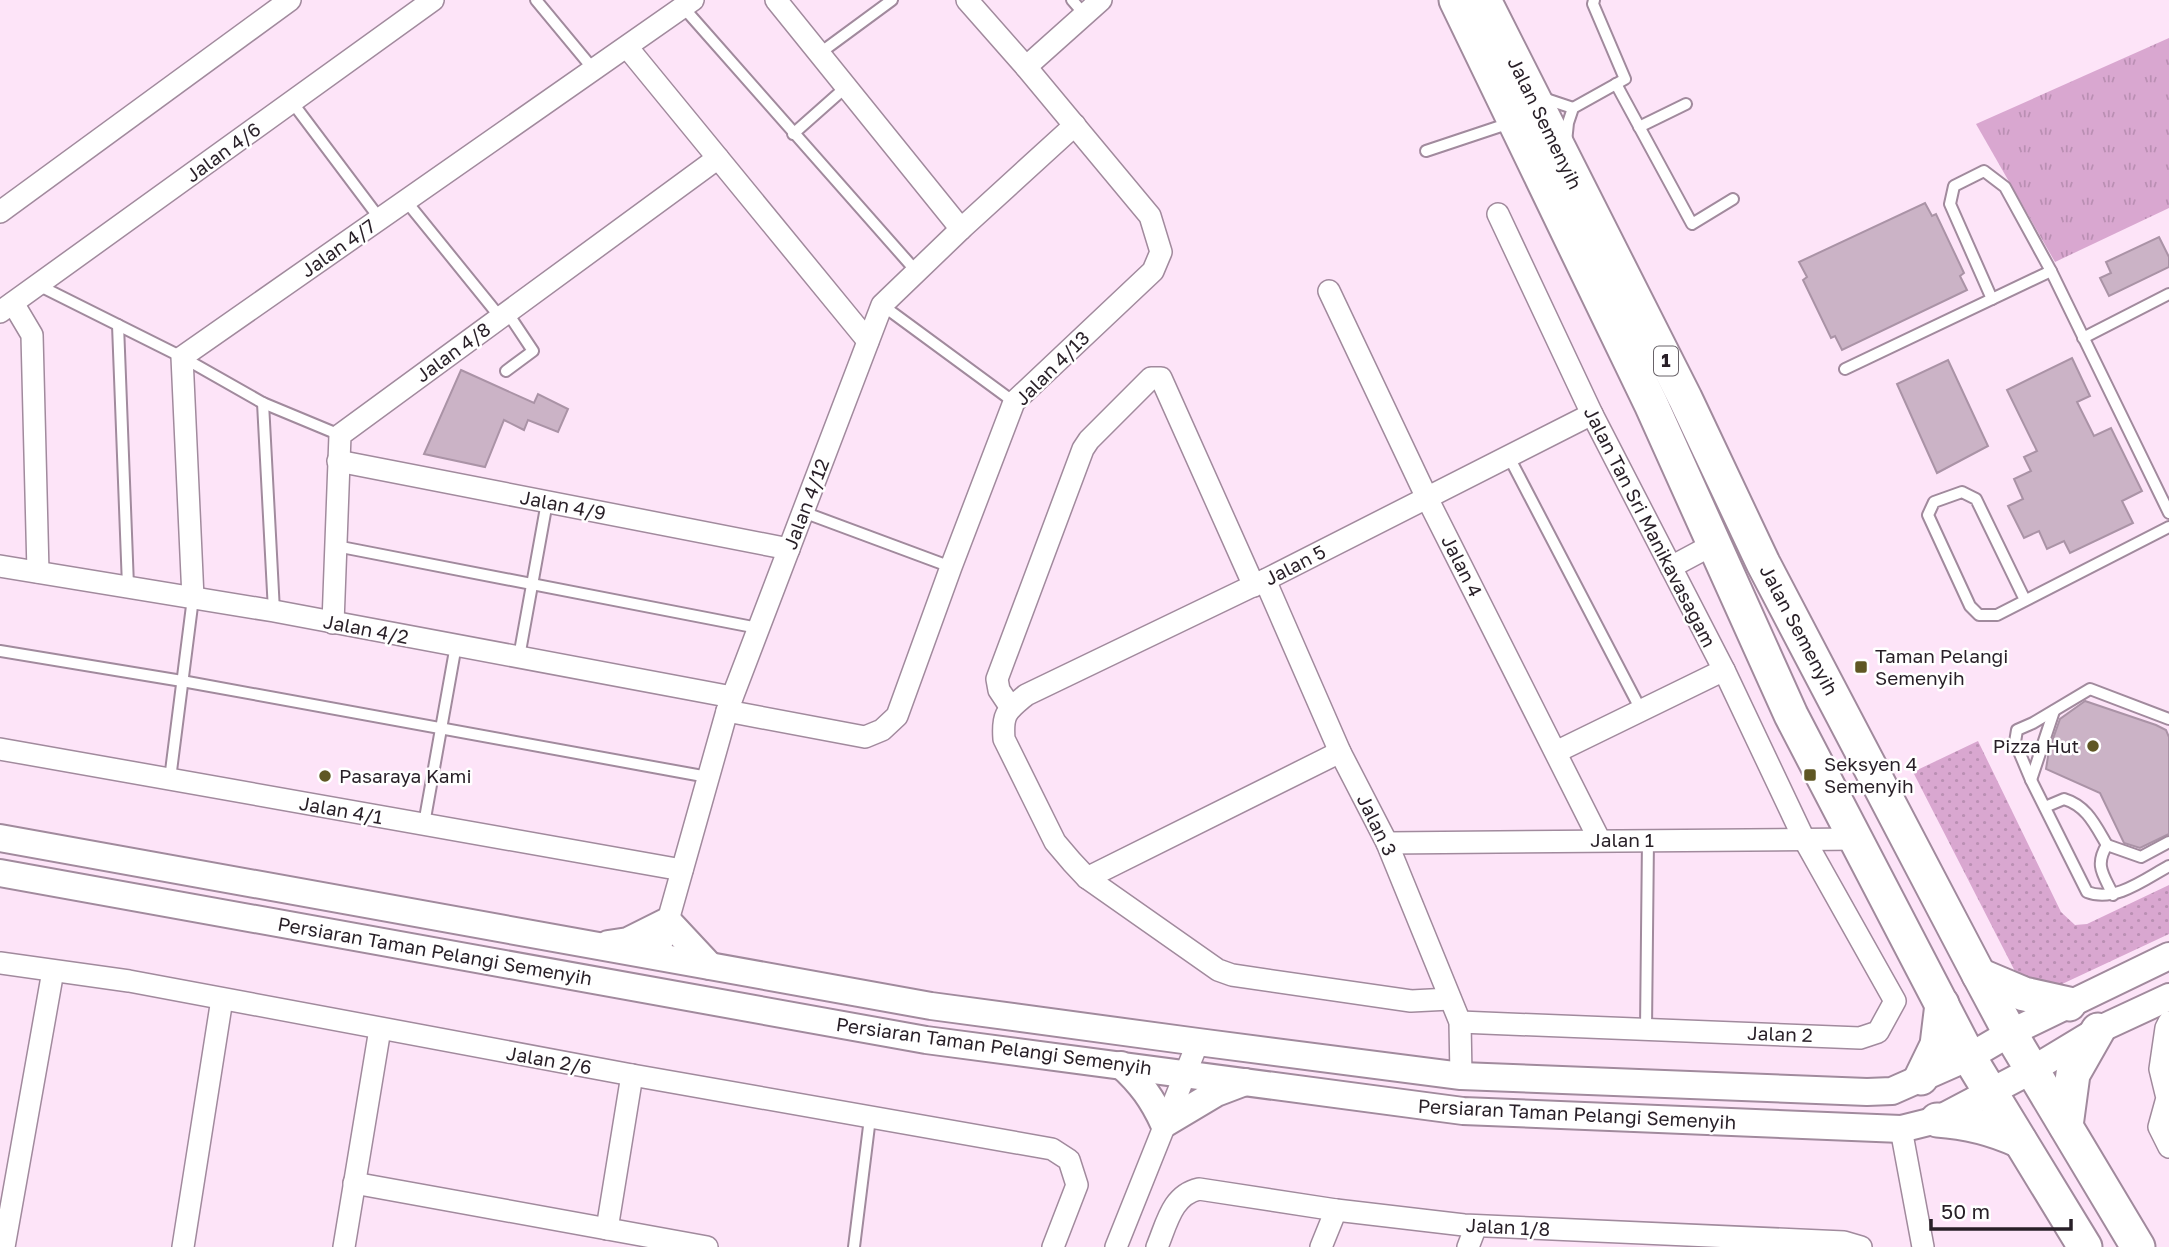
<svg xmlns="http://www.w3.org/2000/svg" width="2169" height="1247" font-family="'Golos Text',sans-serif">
	<defs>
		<pattern id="grass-dots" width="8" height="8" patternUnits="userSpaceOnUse" patternTransform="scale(1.75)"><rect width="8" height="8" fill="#d9a7d0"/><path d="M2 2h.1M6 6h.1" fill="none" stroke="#ba8fb3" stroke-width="1.8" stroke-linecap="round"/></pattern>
		<pattern id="park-tufts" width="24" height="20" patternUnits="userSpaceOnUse" patternTransform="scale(1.75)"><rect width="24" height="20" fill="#d9a7d0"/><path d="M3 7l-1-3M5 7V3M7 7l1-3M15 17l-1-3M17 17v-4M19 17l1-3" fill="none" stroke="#ba8fb3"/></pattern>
	</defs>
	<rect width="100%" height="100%" fill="#fde4f8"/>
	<polygon fill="url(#grass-dots)" points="1978,741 2061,912 2075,925 2087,924 2169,885 2169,934 2045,992 2022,985 1913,772"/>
	<polygon fill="url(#park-tufts)" points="2169,38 2169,208 2055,262 1976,124"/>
	<g fill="#cbb3c6" stroke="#aa93a6" stroke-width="2">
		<polygon points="1925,203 1932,216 1936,214 1964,273 1960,276 1967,290 1842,350 1835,336 1831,338 1803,280 1807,277 1799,262"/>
		<polygon points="2159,237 2169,257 2169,267 2109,296 2100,278 2111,273 2106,262"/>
		<polygon points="2072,358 2090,396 2077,402 2094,436 2111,428 2142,491 2122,501 2133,523 2070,553 2064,541 2047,549 2039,531 2024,538 2008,506 2023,499 2014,479 2031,471 2024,457 2037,451 2007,390"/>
		<polygon points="1948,360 1988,446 1937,473 1897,384"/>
		<polygon points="461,370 534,403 538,394 568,409 558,432 528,420 524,430 504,420 485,467 424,454"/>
		<polygon points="2085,701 2156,725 2166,730 2169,737 2169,834 2140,848 2124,843 2100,793 2046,769 2049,750 2060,719"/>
	</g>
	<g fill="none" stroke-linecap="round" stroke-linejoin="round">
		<defs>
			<g id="service">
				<polyline points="536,0 594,70"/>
				<polyline points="1072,0 1085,15"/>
				<polyline points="683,7 916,271"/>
				<polyline points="820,53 892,0"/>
				<polyline points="1616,84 1692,224 1733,199"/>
				<polyline points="1543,98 1573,108"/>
				<polyline points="292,102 380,219"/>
				<polyline points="1639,127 1686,104"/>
				<polyline points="793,134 846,87"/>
				<polyline points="1566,142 1568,123 1573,108 1625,79 1593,4 1594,0"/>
				<polyline points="1426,151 1510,123"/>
				<polyline points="406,201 500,317"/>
				<polyline points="38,285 182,357 263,403 340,435"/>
				<polyline points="1992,299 1950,204 1954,186 1984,171 2005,187 2051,271 2169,513"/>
				<polyline points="882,305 1014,402"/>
				<polyline points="118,325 128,586"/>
				<polyline points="2083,338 2169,294"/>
				<polyline points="1845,369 2051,271"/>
				<polyline points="506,371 533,351 507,312"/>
				<polyline points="263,403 274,611"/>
				<polyline points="1509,457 1641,710"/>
				<polyline points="803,512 951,567"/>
				<polyline points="336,546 758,628"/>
				<polyline points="2025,600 1976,499 1962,492 1934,502 1928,515 1970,606 1979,615 1997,615 2169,527"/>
				<polyline points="0,651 182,681 708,777"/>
				<polyline points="519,657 547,502"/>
				<path d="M 2169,719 L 2090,689 L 2033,723 L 2017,730 L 2015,742 L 2031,780 L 2087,892 C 2115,903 2145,879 2169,866"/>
				<polyline points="170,779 193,598"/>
				<polyline points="2031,780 2054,711"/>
				<path d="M 2045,807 L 2064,799 C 2087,806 2095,825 2107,845"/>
				<polyline points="424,824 456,645"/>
				<path d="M 2113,895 C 2104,875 2094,866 2107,845 L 2141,857 L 2169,842"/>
				<polyline points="1646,1029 1648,839"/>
				<polyline points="854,1247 870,1118"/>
			</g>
			<g id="minor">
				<polyline points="776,0 961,229"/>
				<polyline points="627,47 868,341"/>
				<polyline points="1026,67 1101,0"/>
				<polyline points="0,212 290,0"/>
				<polyline points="1329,291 1427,498 1599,839"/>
				<polyline points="13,303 32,335 38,572"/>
				<polyline points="0,312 433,0"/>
				<polyline points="338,461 789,549"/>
				<polyline points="0,566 274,611 732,697"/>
				<polyline points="1671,567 1714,544"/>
				<polyline points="1265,580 1340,752 1387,843 1460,1022 1461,1076"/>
				<polyline points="193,598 182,357 693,0"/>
				<polyline points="333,623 340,435 718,158"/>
				<polyline points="1011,708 999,690 997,679 1083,449 1089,440 1151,378 1161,378 1254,586"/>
				<polyline points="727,711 865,737 882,730 897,716 951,567 1014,402 1153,271 1161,252 1150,216 1026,67 967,0"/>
				<polyline points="0,749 682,870"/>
				<polyline points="1556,752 1724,670"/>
				<polyline points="1387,843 1857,839"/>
				<polyline points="1087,878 1340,752"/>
				<polyline points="658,956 727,711 882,305 961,229 1075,125"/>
				<polyline points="0,963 129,981 632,1075 1052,1149 1069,1160 1077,1185 1053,1247"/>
				<path d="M 1450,999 L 1411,1001 L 1232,975 L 1218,970 L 1087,878 L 1072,862 L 1055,842 L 1004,739 C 1002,713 1007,711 1026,695 L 1265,580 L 1592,414"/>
				<polyline points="1460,1022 1860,1038 1878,1032 1895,1001 1804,839 1724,670 1592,414 1498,214"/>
				<polyline points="2169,1022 2166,1028 2160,1069 2167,1098 2159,1127 2169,1147"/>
				<polyline points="1901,1129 1923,1247"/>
				<polyline points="354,1183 707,1247"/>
				<polyline points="607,1229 632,1075"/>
				<polyline points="4,1247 53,971"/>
				<polyline points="183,1247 222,999"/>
				<polyline points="344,1247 380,1029"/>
				<polyline points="1116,1247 1198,1042"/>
				<path d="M 1157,1247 C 1167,1223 1172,1195 1199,1189 L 1336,1210 L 1464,1225 L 1844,1242 L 1861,1247"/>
				<polyline points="1321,1247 1336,1210"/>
				<polyline points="1468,1247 1476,1226"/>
			</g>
			<g id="tertiary">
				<polyline points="0,838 931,1006 1198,1042 1461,1076 1867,1092 1892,1091 1969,1057 2010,1033 2169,956"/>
				<polyline points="0,873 926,1040 1463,1111 1901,1129 1937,1120 2032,1070 2098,1030 2169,997"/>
				<polyline points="608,944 628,941 668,921 710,966"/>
				<path d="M 1121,1065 C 1141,1083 1153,1100 1164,1124 L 1216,1093 L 1245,1082"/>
			</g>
			<g id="primary">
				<polyline points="1456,0 1651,404 1791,715 1969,1057 2085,1247"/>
				<polyline points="1484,0 1685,398 1763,563 1979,975 2010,1033 2138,1247"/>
				<polyline points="1979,975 2024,994 2069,1004"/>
				<polyline points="1921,1078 1937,1045 1942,1004"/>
				<path d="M 1937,1120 C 1967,1122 1992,1128 2020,1141"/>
				<polyline points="2066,1126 2073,1074 2098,1030"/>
			</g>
		</defs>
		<use href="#service" stroke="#a18a9d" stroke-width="14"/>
		<use href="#minor" stroke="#a18a9d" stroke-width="24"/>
		<use href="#tertiary" stroke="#a18a9d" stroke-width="30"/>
		<use href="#primary" stroke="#a18a9d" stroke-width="37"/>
		<use href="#service" stroke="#fff" stroke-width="10"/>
		<use href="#minor" stroke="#fff" stroke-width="21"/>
		<use href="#tertiary" stroke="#fff" stroke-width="26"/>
		<use href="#primary" stroke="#fff" stroke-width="33"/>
	</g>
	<g fill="#5f5724" stroke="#fff" stroke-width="2.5">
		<rect x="1854" y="660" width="14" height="14" rx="3.5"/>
		<circle cx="2093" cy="746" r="7"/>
		<rect x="1803" y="768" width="14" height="14" rx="3.5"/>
		<circle cx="325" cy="776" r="7"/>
	</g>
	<g text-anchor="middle" stroke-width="5" stroke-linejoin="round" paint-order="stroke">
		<rect fill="#fff" stroke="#686268" stroke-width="2" x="1654" y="346.5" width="24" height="29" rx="5"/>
		<g font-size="18" font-weight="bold" fill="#281f27">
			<text x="1666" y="367">1</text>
		</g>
		<g font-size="19" fill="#281f27" stroke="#fff">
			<text transform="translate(1545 123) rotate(64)" y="7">Jalan Semenyih</text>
			<text transform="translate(223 152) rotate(-36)" y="7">Jalan 4/6</text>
			<text transform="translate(338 248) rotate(-35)" y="7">Jalan 4/7</text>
			<text transform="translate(453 352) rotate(-36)" y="7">Jalan 4/8</text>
			<text transform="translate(1052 368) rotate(-45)" y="7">Jalan 4/13</text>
			<text transform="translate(806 504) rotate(-69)" y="7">Jalan 4/12</text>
			<text transform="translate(563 505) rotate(11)" y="7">Jalan 4/9</text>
			<text transform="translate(1650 527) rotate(63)" y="7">Jalan Tan Sri Manikavasagam</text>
			<text transform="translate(1295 565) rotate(-27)" y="7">Jalan 5</text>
			<text transform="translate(1462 566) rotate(63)" y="7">Jalan 4</text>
			<text transform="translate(366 629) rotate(11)" y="7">Jalan 4/2</text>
			<text transform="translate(1799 630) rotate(62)" y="7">Jalan Semenyih</text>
			<text transform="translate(341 810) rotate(10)" y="7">Jalan 4/1</text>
			<text transform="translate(1377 825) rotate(64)" y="7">Jalan 3</text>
			<text x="1622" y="847">Jalan 1</text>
			<text transform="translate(435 951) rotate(10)" y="7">Persiaran Taman Pelangi Semenyih</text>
			<text transform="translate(1780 1034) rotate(2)" y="7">Jalan 2</text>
			<text transform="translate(994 1046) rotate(8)" y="7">Persiaran Taman Pelangi Semenyih</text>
			<text transform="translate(549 1060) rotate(10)" y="7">Jalan 2/6</text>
			<text transform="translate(1577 1114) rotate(3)" y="7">Persiaran Taman Pelangi Semenyih</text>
			<text transform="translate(1508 1227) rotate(3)" y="7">Jalan 1/8</text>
		</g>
		<g font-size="19" fill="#281f27" stroke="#fff" text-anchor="start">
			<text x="1875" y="663">Taman Pelangi<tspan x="1875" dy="22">Semenyih</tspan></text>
			<text x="2079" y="753" text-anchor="end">Pizza Hut</text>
			<text x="1824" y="771">Seksyen 4<tspan x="1824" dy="22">Semenyih</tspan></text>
			<text x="339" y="783">Pasaraya Kami</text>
		</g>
	</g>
	<path d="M1931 1219v10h140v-10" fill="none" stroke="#281f27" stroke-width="3.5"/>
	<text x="1941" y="1219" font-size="21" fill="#281f27" stroke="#ffffff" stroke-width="5" paint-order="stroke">50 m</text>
</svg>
